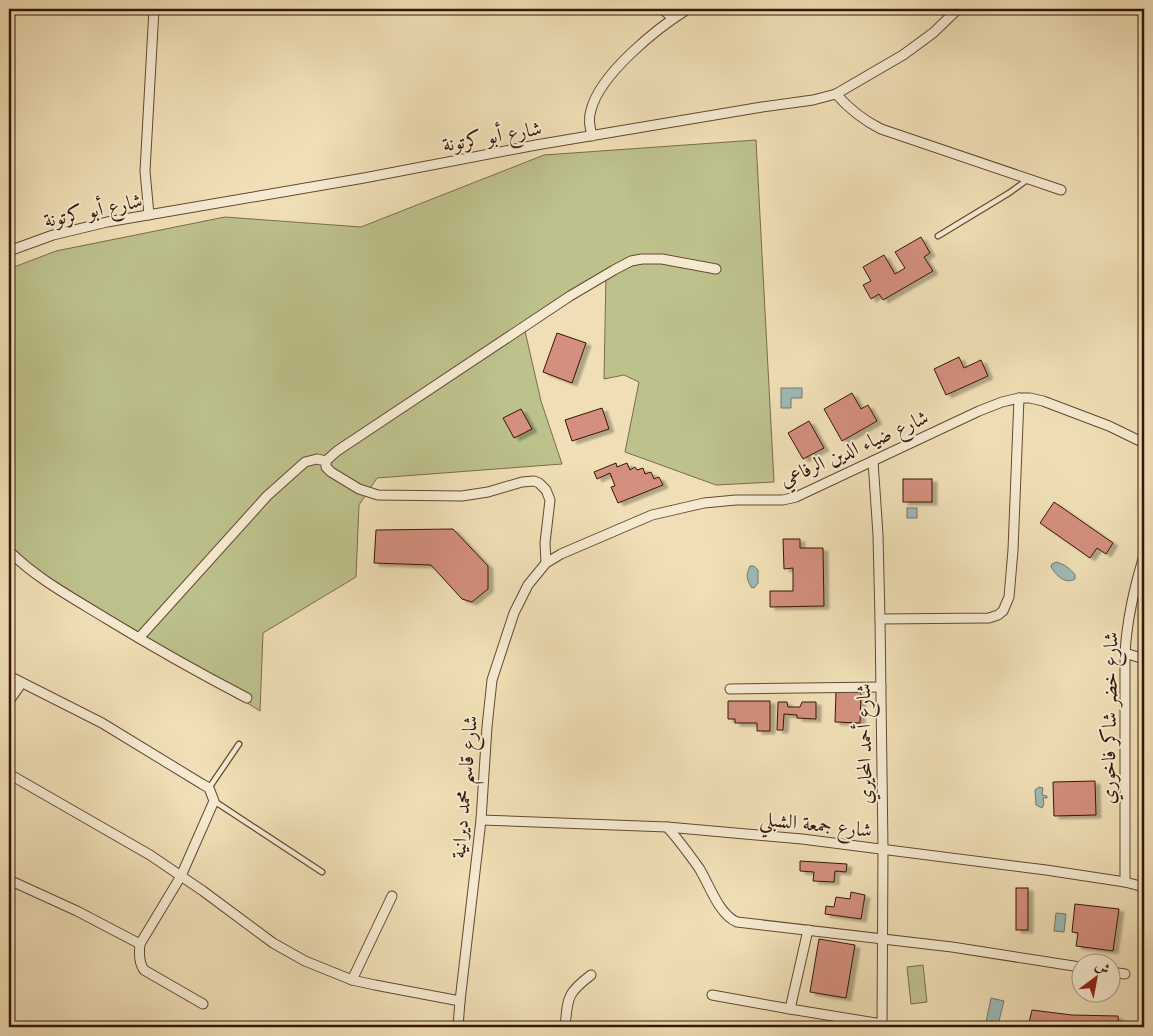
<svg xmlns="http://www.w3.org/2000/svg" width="1153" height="1036" font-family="'Old Standard TT',Amiri,serif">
	<defs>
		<filter id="shadow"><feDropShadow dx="5" dy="3" stdDeviation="1" flood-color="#0004"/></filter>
	</defs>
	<rect width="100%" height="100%" fill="#f0dfb6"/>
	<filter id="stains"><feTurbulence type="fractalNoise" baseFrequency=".004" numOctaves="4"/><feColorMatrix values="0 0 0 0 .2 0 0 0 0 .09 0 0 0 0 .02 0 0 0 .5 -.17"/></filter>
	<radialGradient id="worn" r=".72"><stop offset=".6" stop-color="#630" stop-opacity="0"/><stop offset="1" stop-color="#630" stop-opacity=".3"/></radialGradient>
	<g fill="#bdc18c" stroke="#7a6c49">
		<polygon points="756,140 774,482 716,485 625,452 639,382 624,375 604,379 606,273 525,331 541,401 562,464 377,478 359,505 356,577 263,633 260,711 9,552 9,269 56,251 225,217 361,227 544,155"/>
		<polygon points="923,965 927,1002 911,1004 907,967"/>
	</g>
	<g fill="#9ebab8" stroke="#747871">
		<polygon points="781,388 802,388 802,398 791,398 791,408 781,408"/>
		<rect x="907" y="508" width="10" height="10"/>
		<path d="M 1056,562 C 1064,564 1071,569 1075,575 L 1075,579 C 1065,585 1056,575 1051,567 L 1052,564 Z"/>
		<path d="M 750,566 L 754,566 L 758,570 L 758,583 L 754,588 L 751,587 C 746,577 746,576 750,566 Z"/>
		<polygon points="1039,787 1043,788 1042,795 1047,796 1047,798 1043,798 1044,804 1042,808 1036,805 1035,790"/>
		<polygon points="1056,913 1066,914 1064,932 1054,931"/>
		<polygon points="991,998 1004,1001 998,1025 986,1022"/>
	</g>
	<g fill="#d48f7e" stroke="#361606" filter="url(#shadow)">
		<polygon points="921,237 930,253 924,257 933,271 883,300 879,294 871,299 863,285 871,281 863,267 884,255 895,274 905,268 895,252"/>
		<polygon points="557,333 586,343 572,383 543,372"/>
		<polygon points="959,357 964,368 981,360 988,376 946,395 934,369"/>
		<polygon points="852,393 861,409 868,405 877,421 842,441 824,409"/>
		<polygon points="602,408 609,429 572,441 565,420"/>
		<polygon points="521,409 532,429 514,438 503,418"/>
		<polygon points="809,421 824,448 803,459 788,433"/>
		<polygon points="616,463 617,467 627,463 630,470 635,467 637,470 643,468 645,474 651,472 654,479 659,477 663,485 618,503 611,487 615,486 610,473 597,479 594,472"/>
		<rect x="903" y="479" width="29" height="23"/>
		<polygon points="1054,502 1113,543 1106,554 1097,548 1090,558 1040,523"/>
		<polygon points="453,529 488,566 488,589 472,602 462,599 431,565 374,563 376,530"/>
		<polygon points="783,539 800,539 800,548 823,548 824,606 770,607 770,591 793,591 793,568 784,569"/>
		<polygon points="836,691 861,692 860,723 835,722"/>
		<polygon points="728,701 770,701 770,731 757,731 757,723 735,723 735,719 728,719"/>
		<polygon points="778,702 787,702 788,707 800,707 802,702 816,702 816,719 797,718 797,715 784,714 783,730 777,730"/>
		<polygon points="1095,781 1096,815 1054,816 1053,782"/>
		<polygon points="800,861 847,864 846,872 835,871 834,882 813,881 814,872 800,871"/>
		<rect x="1016" y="888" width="12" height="42"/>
		<polygon points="851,892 865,895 861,919 825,914 826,906 834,907 836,897 850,899"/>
		<polygon points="1075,904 1119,909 1113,951 1076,946 1078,933 1072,932"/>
		<polygon points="819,939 855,945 846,998 810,992"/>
		<polygon points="1032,1010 1072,1015 1118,1016 1119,1027 1028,1027"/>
	</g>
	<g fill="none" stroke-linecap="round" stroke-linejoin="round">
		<defs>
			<g id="lane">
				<polyline points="938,236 1009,193 1027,180"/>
				<polyline points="209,788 239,744"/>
				<polyline points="214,801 322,872"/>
			</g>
			<g id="street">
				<polyline points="662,9 673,18"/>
				<path d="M 836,94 C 850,110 863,120 881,129 L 1061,190"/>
				<path d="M 592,136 C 590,127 588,119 591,110 C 600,74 657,28 688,9"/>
				<polyline points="149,215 145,171 154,9"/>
				<polyline points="9,251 53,235 107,222 364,178 536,145 762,107 813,100 836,94 903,55 933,33 958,9"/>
				<polyline points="873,461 878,535 880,619 883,849 882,1027"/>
				<path d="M 9,551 C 37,579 73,598 107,619 C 153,647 199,673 247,698"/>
				<polyline points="546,563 545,543 550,500 546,490 539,483 534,481 522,482 488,492 462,496 378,495 359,489 331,472 326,467 326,461 337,451 570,296 614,270 631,261 642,259 662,259 716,269"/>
				<polyline points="880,619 989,618 998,615 1003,611 1009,597 1013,550 1019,398"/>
				<polyline points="139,638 267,496 305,462 317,459 326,461"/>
				<polyline points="1125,653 1144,659"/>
				<path d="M 9,676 L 102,723 L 202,784 L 209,788 L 214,801 L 181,876 L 140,944 C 139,952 139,963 144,970 L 203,1004"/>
				<polyline points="730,689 881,687"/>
				<polyline points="9,701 21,684"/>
				<polyline points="9,774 150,855 203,891 273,943 305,961 352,980 375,985 460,1001"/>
				<polyline points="481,820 667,827 802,839 1046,870 1125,882 1144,887"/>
				<path d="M 667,827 C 679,840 689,854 699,868 C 709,884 719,915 737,922 L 952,947 L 1080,967"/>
				<polyline points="9,880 77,911 140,944"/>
				<path d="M 1125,882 L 1125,653 C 1127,620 1134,588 1144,556"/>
				<polyline points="1110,972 1125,974"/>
				<polyline points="352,980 392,896"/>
				<polyline points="712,995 790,1009 808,930"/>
				<polyline points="790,1009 882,1024"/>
				<polyline points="458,1027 460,1001 481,820 487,727 492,680 514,613 528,585 546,563 561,554 652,515 704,503 736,500 783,500 796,497 979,411 1002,402 1019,398 1030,398 1043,401 1109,426 1144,443"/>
				<path d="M 565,1027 C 568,998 566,994 591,975"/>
			</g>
		</defs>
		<use href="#lane" stroke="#644832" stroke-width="7"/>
		<use href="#street" stroke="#644832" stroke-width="11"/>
		<use href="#lane" stroke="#f5ead0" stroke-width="4.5"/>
		<use href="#street" stroke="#f5ead0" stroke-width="9"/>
	</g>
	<g text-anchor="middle" stroke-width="4" stroke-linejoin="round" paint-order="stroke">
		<g font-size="20" fill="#361606" stroke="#f5ead0">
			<text transform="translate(492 136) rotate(-10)" y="7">شارع أبو كرتونة</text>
			<text transform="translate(93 210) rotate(-12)" y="7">شارع أبو كرتونة</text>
			<text transform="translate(854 448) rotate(-24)" y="7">شارع ضياء الدين الرفاعي</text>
			<text transform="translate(1109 718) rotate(-89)" y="7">شارع خضر شاكر فاخوري</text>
			<text transform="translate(864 744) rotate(-91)" y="7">شارع أحمد المحايري</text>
			<text transform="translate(464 787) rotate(-85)" y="7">شارع قاسم محمد ديرانية</text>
			<text transform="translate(816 824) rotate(6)" y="7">شارع جمعة الشبلي</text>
		</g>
	</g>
	<rect width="1153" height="1036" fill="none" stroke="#f0dfb6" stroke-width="30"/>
	<rect x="10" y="10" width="1133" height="1016" fill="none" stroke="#361606" stroke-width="2.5"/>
	<rect x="15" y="15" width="1123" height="1006" fill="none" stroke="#361606"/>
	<g transform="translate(1096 978) rotate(32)"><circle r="24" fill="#f5ead0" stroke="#a9957f"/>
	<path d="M0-4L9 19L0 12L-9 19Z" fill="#8f2418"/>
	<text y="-8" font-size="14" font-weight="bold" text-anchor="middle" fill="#361606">ش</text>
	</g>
	<rect width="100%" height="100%" filter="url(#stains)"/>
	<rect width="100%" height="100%" fill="url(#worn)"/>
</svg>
